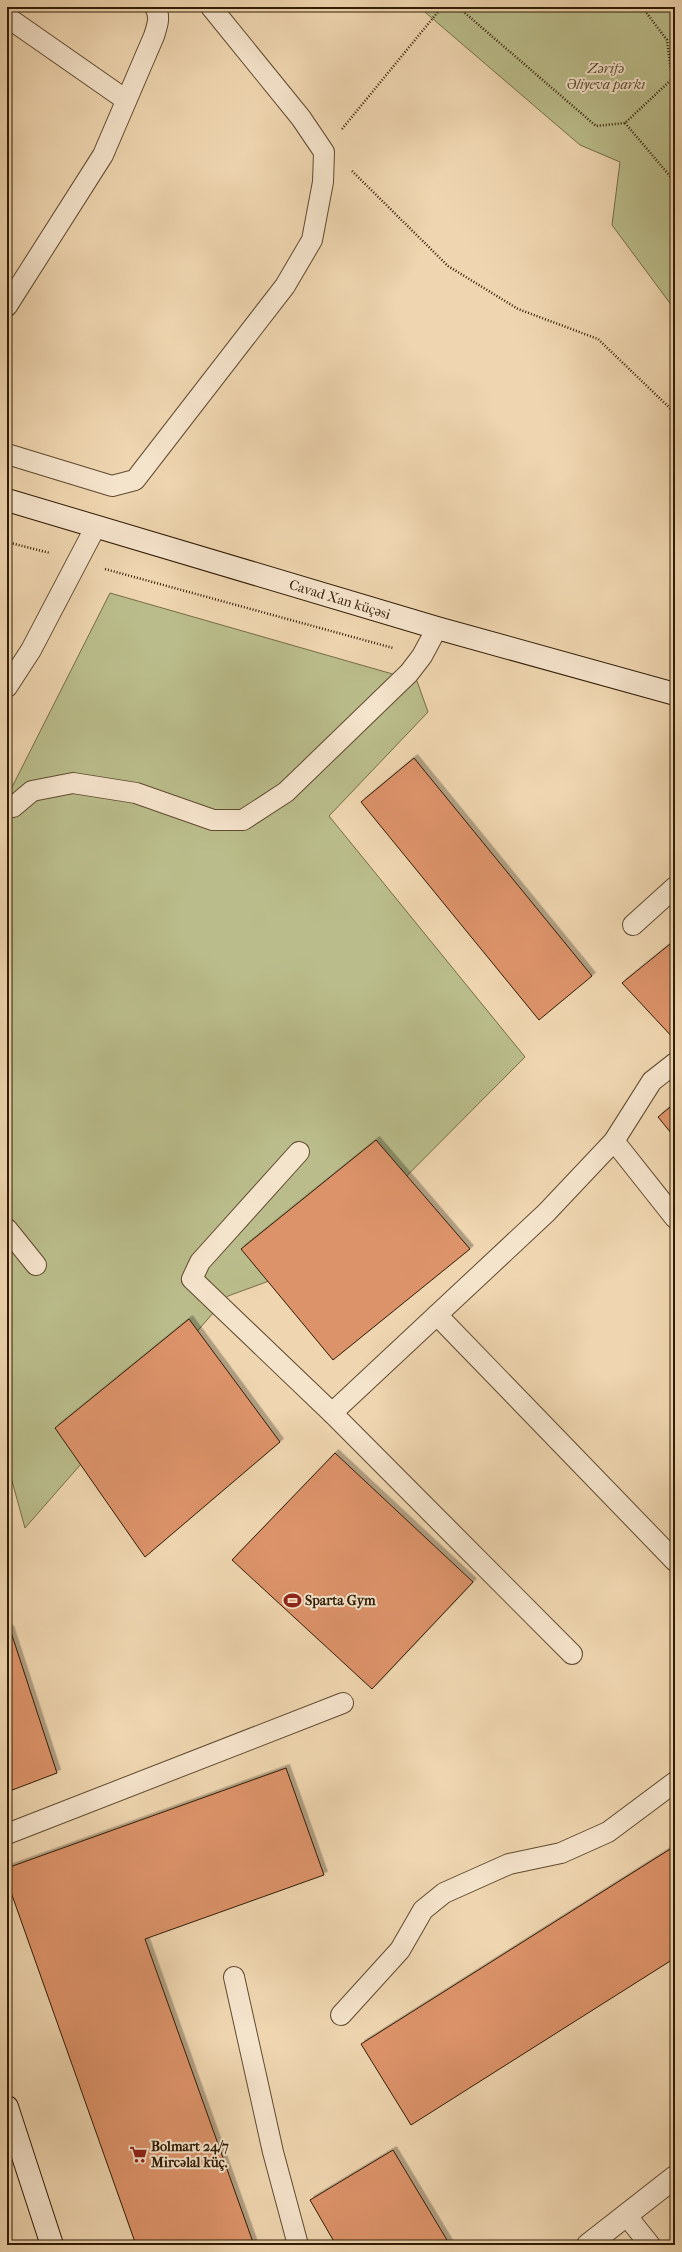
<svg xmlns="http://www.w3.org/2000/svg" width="682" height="2252" font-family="'IM FELL French Canon',serif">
	<defs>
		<filter id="shadow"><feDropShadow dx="3.5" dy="-3.5" stdDeviation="0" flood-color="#0004"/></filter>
	</defs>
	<rect width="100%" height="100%" fill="#efd6b0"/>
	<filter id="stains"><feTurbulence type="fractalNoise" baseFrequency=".005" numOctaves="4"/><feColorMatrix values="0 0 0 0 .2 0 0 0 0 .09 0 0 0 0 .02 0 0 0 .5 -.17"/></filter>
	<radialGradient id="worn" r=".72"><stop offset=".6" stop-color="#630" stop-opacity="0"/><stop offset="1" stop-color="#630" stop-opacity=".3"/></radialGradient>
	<g fill="#babd8b" stroke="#766c48">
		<polygon points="419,7 675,7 675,310 612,225 620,162 580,145"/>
		<polygon points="110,593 417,681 428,712 329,816 525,1057 321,1262 228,1296 25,1528 7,1463 7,797"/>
	</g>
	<g fill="#dd936b" stroke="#311c05" filter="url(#shadow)">
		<polygon points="414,758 592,976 539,1020 361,802"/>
		<polygon points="675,940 675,1040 622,983"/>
		<polygon points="675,1103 675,1138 658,1117"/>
		<polygon points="376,1140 470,1249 333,1360 241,1249"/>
		<polygon points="189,1319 280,1442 145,1557 55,1428"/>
		<polygon points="335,1453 473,1582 372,1689 232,1560"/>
		<polygon points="10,1629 57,1773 7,1792 7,1630"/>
		<polygon points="286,1768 324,1875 145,1939 254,2245 136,2245 7,1881 7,1868"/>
		<polygon points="675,1846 675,1958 411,2125 361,2044"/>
		<polygon points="393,2150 450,2245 336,2245 310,2200"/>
	</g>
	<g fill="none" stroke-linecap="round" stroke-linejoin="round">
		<defs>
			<g id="lane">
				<polyline points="7,17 126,100"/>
				<path d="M 7,306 L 103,155 L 154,36 C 157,26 161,17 155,7"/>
				<polyline points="7,454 112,486 135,480 285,286 312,240 323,182 324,152 301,118 211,7"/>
				<polyline points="7,687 31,650 96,526"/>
				<polyline points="7,808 13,807 32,791 73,783 136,793 213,820 243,820 286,792 409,673 422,656 437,628"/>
				<polyline points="633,925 675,887"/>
				<polyline points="614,1141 675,1218"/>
				<polyline points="299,1152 200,1262 192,1279 332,1413 572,1654"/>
				<polyline points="7,1229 36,1265"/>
				<polyline points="437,1315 675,1561"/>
				<polyline points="332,1413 546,1213 614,1141 652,1081 675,1063"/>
				<polyline points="7,1834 343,1703"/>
				<polyline points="234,1977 273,2152 298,2245"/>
				<polyline points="341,2015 400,1950 423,1910 444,1893 509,1864 561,1853 608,1832 675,1782"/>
				<polyline points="626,2215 650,2245"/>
			</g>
			<polyline id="street" points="588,2245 675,2177"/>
			<g id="secondary">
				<polyline points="7,500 437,628 675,694"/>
				<polyline points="7,2107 52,2245"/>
			</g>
		</defs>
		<use href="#lane" stroke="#604a30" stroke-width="22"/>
		<use href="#street" stroke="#604a30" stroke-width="24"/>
		<use href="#secondary" stroke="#311c05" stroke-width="24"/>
		<g stroke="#311c05" stroke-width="2.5" stroke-dasharray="1 2" stroke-linecap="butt">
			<polyline points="458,7 596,126 625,123 672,79 667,40 642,7"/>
			<polyline points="625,123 675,182"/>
			<polyline points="342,129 442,7"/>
			<polyline points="352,171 448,266 518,309 598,339 675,413"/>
			<polyline points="7,542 50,553"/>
			<polyline points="105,569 393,648"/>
		</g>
		<use href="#lane" stroke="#f5e4cc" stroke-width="20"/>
		<use href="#street" stroke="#f5e4cc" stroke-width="22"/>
		<use href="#secondary" stroke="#f5e4cc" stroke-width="22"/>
	</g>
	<defs>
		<symbol id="stadium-bare" viewBox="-9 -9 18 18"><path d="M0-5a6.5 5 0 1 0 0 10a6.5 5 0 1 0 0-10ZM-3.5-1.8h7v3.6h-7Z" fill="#8f2418" stroke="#f5e4cc" stroke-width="2.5" paint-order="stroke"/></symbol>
		<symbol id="supermarket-bare" viewBox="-9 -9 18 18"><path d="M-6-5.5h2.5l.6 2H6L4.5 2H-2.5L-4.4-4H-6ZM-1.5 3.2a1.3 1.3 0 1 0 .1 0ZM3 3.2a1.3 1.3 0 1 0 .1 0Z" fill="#8f2418" stroke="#f5e4cc" stroke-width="2.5" paint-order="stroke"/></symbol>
	</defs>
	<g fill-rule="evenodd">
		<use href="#stadium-bare" x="280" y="1588" width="25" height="25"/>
		<use href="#supermarket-bare" x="126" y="2142" width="25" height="25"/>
	</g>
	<g text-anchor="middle" stroke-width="4" stroke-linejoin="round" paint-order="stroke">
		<g font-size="14" font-style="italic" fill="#5a4c2d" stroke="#f5e4cc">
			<text x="606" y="73">Zərifə<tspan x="606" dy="16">Əliyeva parkı</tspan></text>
		</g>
		<g font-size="14" fill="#311c05" stroke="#f5e4cc">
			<text transform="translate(340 599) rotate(17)" y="5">Cavad Xan küçəsi</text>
		</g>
		<g font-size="14" font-weight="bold" fill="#311c05" stroke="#f5e4cc" text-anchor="start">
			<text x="305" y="1605">Sparta Gym</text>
			<text x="151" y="2151">Bolmart 24/7<tspan x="151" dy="16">Mircәlal küç.</tspan></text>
		</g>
	</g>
	<rect width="682" height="2252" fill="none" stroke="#efd6b0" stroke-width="24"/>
	<rect x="8" y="8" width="666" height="2236" fill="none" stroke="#311c05" stroke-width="2"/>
	<rect x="12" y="12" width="658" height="2228" fill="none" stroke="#311c05"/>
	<rect width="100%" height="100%" filter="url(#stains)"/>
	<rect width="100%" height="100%" fill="url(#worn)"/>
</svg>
